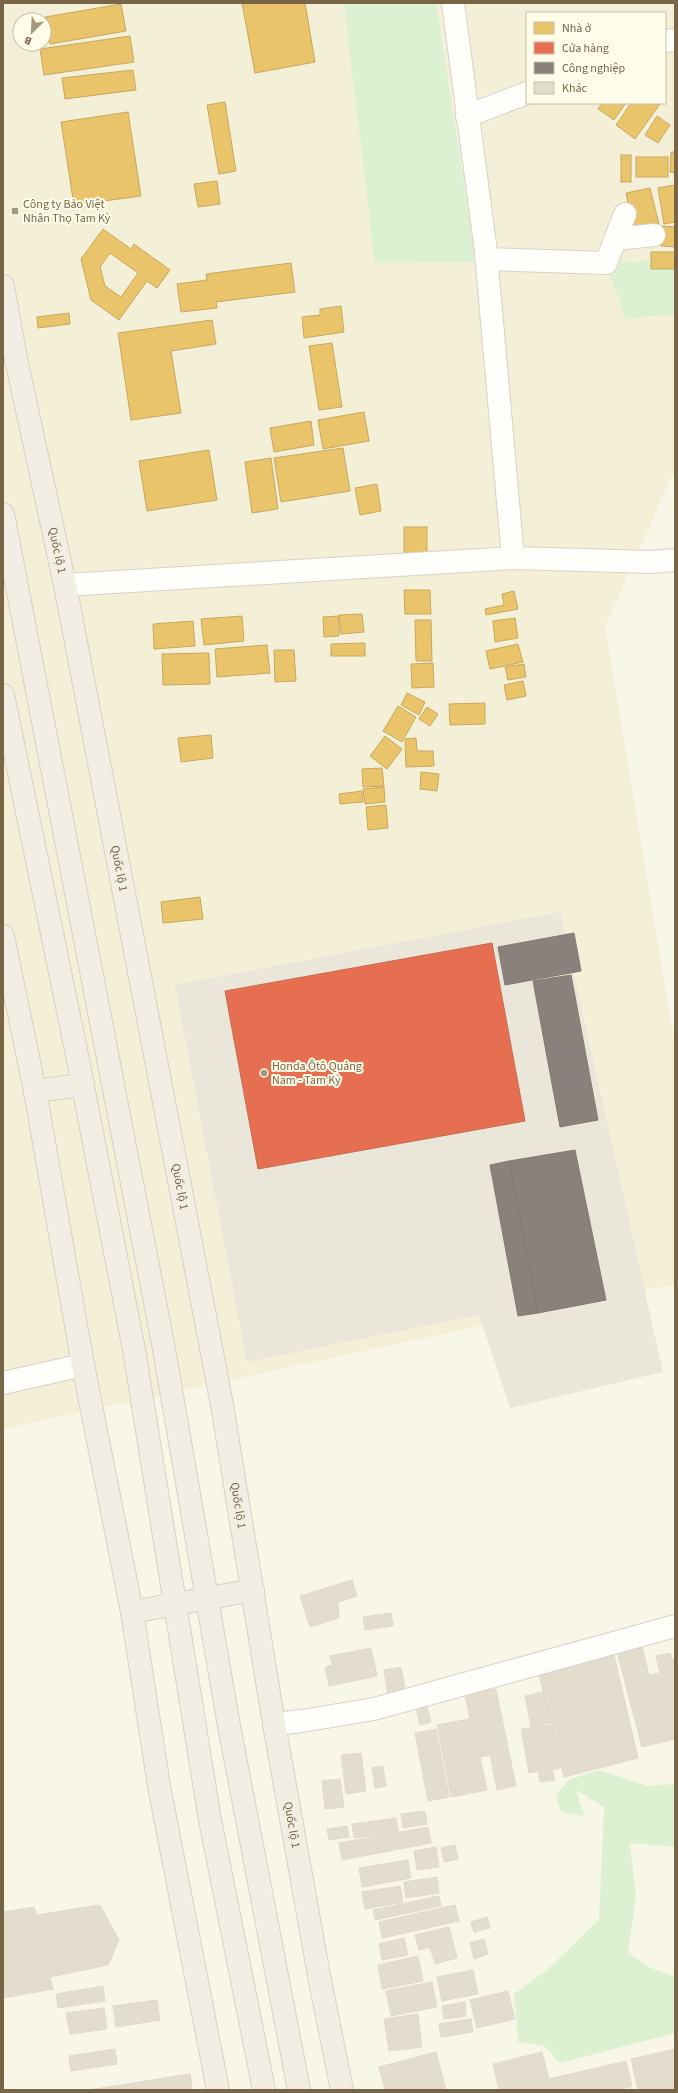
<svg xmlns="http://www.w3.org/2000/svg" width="678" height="2093" font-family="'Source Sans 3',sans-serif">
	<rect width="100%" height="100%" fill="#f8f6e7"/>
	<path fill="#f4efd7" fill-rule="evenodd" d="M 3,3 L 675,3 L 675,469 L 605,626 L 675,1047 L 675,1284 L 3,1429 ZM 527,13 L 665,13 L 665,103 L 527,103 ZM 20,20 L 44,20 L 44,44 L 20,44 Z"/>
	<polygon fill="#eae6d9" points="560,912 663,1372 510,1408 479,1315 247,1362 175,985"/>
	<g fill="#dcf1d1">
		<polygon points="348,3 436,3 476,262 375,263 344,4"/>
		<polygon points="675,260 675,314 626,319 606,263"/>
		<polygon points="598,1770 648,1786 675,1784 675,1847 630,1843 636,1896 628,1953 651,1968 673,1976 675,1976 675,2033 560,2063 544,2046 518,2042 514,1994 547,1970 599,1920 604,1807 576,1790 584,1816 561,1812 556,1796 569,1780"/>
	</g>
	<g fill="#e9c46a" stroke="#c7a85f" fill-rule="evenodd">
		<polygon points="242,3 305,3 315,62 255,73"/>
		<polygon points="121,4 126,31 50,44 45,17"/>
		<polygon points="130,36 134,62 44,75 40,49"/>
		<polygon points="133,70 136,90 65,99 62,78"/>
		<polygon points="225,102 236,171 219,174 207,105"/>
		<polygon points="602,103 626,103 614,120 598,109"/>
		<polygon points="631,103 660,104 635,139 616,125"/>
		<polygon points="128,112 141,196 74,205 61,122"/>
		<polygon points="657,116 670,125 658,143 645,135"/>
		<polygon points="671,152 675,152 675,173 670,172"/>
		<rect x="621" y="155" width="10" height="27"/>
		<rect x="636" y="157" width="32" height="20"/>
		<polygon points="217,181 220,204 198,207 194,184"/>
		<polygon points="675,185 675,222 664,224 658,188"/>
		<polygon points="650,188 659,224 634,229 626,193"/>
		<polygon points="662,226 675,227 675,247 661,246"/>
		<path d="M 103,229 L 131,249 L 134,244 L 170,270 L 157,288 L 147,281 L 119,320 L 91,300 L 81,259 ZM 110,253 L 138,273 L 121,297 L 105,286 L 100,267 Z"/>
		<rect x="651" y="252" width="24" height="17"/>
		<polygon points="291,263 295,292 216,302 217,308 181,312 177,284 207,280 206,274"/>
		<polygon points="341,306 344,332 304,338 302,317 320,315 320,309"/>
		<polygon points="69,313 70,324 38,328 37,317"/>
		<polygon points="212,320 216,344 171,351 181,413 131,420 118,333"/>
		<polygon points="332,343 342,407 319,410 309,346"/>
		<polygon points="364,412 369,441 323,449 318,420"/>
		<polygon points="311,421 314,445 274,452 270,428"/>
		<polygon points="343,448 350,491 281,502 274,458"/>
		<polygon points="209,450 217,500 147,511 139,461"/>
		<polygon points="271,458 278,509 252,513 245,462"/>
		<polygon points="377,484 381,511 360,515 355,488"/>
		<rect x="404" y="527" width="23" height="28"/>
		<polygon points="404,590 430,590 431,614 405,614"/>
		<polygon points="514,591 518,609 486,615 485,609 504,605 502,594"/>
		<polygon points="362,614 364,632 341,634 339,615"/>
		<polygon points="242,616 244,641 204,645 201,619"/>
		<polygon points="339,616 339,636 324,637 323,617"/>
		<polygon points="515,618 518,638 495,642 493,621"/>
		<polygon points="415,620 431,620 432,661 416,661"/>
		<polygon points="193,621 195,646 154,649 153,624"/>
		<polygon points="365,643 365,656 331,656 331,644"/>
		<polygon points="518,644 523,662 490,669 486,651"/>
		<polygon points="267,645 270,673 217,677 215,649"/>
		<polygon points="274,650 294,650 296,681 275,682"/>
		<polygon points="209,653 210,684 163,685 162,654"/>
		<polygon points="433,663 434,687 412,688 411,664"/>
		<polygon points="524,664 526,677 508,680 505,667"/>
		<polygon points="523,681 526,696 507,700 504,685"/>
		<polygon points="407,693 425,702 419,715 401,705"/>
		<polygon points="485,703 485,724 450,725 449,704"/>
		<polygon points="398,706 416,717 402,742 383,731"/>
		<polygon points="427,707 438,714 430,726 419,719"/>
		<polygon points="211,735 213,758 181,762 178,738"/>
		<polygon points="385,736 402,749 387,769 370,756"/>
		<polygon points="416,738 417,751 433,751 434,766 406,767 405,739"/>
		<polygon points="382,768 384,786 363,787 362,769"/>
		<polygon points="421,772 439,774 437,791 420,789"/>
		<polygon points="384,787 385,802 365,804 363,789"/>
		<polygon points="362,791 363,802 340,804 339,794"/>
		<polygon points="386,805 388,828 368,830 366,807"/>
		<polygon points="200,897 203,919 163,923 161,902"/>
	</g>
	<polygon fill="#e76f51" stroke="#c56c4e" points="492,943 525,1121 258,1169 225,991"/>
	<g fill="#8a817c" stroke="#84796c">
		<polygon points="574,933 581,971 505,985 498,947"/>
		<polygon points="571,975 598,1120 560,1127 533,981"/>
		<polygon points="575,1150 606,1300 538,1313 509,1161"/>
		<polygon points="509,1161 538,1313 518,1316 490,1165"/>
	</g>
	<g fill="#e2ddcc" stroke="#e1dac9">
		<polygon points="352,1580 357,1596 338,1602 339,1618 310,1627 300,1596"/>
		<polygon points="391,1613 393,1626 365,1630 363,1617"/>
		<polygon points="641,1642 649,1675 660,1673 656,1656 670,1653 675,1665 675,1739 642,1747 616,1648"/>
		<polygon points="371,1648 377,1676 329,1686 325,1667 332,1665 330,1656"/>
		<polygon points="613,1651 638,1758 564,1777 538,1670"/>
		<polygon points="401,1667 406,1693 388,1696 384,1670"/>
		<polygon points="496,1689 516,1786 497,1790 490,1755 480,1757 487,1790 451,1797 437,1725 470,1719 465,1695"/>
		<polygon points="543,1692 550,1723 531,1727 525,1696"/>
		<polygon points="427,1706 431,1722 420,1725 416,1709"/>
		<polygon points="552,1725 560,1768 552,1770 555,1780 540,1782 538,1771 529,1773 521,1729"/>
		<polygon points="436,1729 449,1797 428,1801 415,1733"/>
		<polygon points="361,1753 366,1791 346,1794 341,1755"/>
		<polygon points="383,1766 386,1786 375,1788 372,1768"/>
		<polygon points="340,1779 344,1807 325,1809 322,1781"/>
		<polygon points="425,1811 427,1824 403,1828 401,1814"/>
		<polygon points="396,1818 398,1832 354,1838 352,1824"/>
		<polygon points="347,1826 349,1837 329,1840 327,1829"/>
		<polygon points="428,1827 431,1843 342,1860 339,1843"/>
		<polygon points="455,1845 458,1859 444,1862 441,1848"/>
		<polygon points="436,1847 439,1867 417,1870 414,1851"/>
		<polygon points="408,1860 411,1878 362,1887 359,1868"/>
		<polygon points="437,1877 439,1893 406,1898 404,1882"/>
		<polygon points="400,1886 403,1902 365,1909 362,1892"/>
		<polygon points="439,1896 441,1906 375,1920 373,1910"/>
		<polygon points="100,1905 119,1940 108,1965 50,1977 53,1989 3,1998 3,1912 34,1907 37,1915"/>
		<polygon points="455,1905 459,1921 382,1938 379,1922"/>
		<polygon points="487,1917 490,1928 474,1932 471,1922"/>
		<polygon points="449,1927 457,1958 435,1964 430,1947 419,1950 415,1935"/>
		<polygon points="404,1938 408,1955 382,1960 379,1944"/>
		<polygon points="484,1939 488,1954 474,1959 470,1943"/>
		<polygon points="418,1956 423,1981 382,1989 378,1965"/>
		<polygon points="473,1970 478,1994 442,2001 437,1977"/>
		<polygon points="432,1982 437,2007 391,2016 386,1991"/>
		<polygon points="103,1986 105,2001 58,2008 56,1994"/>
		<polygon points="508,1991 515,2019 477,2028 470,2000"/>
		<polygon points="157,2000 160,2020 116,2027 113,2006"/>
		<polygon points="465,2002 466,2016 444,2019 442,2006"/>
		<polygon points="104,2008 107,2029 70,2034 66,2013"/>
		<polygon points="418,2014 422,2047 389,2051 384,2019"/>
		<polygon points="471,2019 473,2032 441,2037 439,2024"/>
		<polygon points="115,2049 117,2064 71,2071 69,2056"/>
		<polygon points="675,2049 675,2088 665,2090 638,2090 631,2059"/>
		<polygon points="436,2052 446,2090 385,2090 379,2067"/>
		<polygon points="542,2052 549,2079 626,2061 632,2086 617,2090 499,2090 493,2064"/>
		<polygon points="190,2074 192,2090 89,2090"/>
	</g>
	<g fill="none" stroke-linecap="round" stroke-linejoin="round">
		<defs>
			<g id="minor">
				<polyline points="453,3 487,259 606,263 625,214"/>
				<polyline points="665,41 675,40"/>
				<polyline points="467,116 527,93"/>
				<polyline points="616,239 654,235"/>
				<polyline points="486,254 513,558"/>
				<polyline points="65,585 513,558 651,562 675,560"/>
				<polyline points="3,1383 83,1365"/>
				<polyline points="274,1724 302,1721 374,1709 675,1626"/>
			</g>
			<g id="trunk">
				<path id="s1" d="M 3,286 L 16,359 L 65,585 L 222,1405 L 274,1724 L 320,1981 L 342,2090"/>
				<polyline points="3,514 164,1349 229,1726 299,2090"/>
				<polyline points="3,695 76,1050 134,1350 210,1820 264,2090"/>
				<polyline points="3,936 35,1091 83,1365 132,1612 159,1786 218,2090"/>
				<polyline points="35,1091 83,1085"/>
				<polyline points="132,1612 253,1590"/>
			</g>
		</defs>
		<use href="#minor" stroke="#d7d2c6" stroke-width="24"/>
		<use href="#trunk" stroke="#d7d1c3" stroke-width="24"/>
		<use href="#minor" stroke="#fefefb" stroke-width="22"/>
		<use href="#trunk" stroke="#f2eee4" stroke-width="22"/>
	</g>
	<g fill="#a4987e" stroke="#fffce9" stroke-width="1.5">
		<rect x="11" y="207" width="8" height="8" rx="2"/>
		<circle cx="264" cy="1073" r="4"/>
	</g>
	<g text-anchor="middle" stroke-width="4" stroke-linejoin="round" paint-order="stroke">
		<g font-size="12" fill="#776546" stroke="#fffce9" text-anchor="start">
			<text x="23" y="208">Công ty Bảo Việt<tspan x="23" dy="14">Nhân Thọ Tam Kỳ</tspan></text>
			<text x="272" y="1070">Honda Ôtô Quảng<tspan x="272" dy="14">Nam - Tam Kỳ</tspan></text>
		</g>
		<g font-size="12" fill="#776546" stroke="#fffce9">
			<text dy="4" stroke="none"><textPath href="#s1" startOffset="270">Quốc lộ 1</textPath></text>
			<text dy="4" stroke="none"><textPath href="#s1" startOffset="594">Quốc lộ 1</textPath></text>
			<text dy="4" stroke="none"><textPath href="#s1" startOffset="918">Quốc lộ 1</textPath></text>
			<text dy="4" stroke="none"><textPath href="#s1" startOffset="1242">Quốc lộ 1</textPath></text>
			<text dy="4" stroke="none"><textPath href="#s1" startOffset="1566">Quốc lộ 1</textPath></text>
		</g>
	</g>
	<rect width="678" height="2093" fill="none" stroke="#776546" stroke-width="8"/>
	<rect x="526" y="12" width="140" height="92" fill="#fffce9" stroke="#c9c0a8"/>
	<rect x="534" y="22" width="20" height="12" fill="#e9c46a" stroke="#c9c0a8"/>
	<text x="562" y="32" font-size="12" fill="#776546">Nhà ở</text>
	<rect x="534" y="42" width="20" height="12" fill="#e76f51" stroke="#c9c0a8"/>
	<text x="562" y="52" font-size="12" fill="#776546">Cửa hàng</text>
	<rect x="534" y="62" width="20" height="12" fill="#8a817c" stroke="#c9c0a8"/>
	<text x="562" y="72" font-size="12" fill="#776546">Công nghiệp</text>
	<rect x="534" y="82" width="20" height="12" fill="#e2ddcc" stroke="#c9c0a8"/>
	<text x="562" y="92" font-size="12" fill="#776546">Khác</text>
	<g transform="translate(32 32) rotate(204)"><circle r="19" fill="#fffce9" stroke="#c9c0a8"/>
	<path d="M0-3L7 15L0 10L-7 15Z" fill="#a4987e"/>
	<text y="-6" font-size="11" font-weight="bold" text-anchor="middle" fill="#776546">B</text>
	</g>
</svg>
